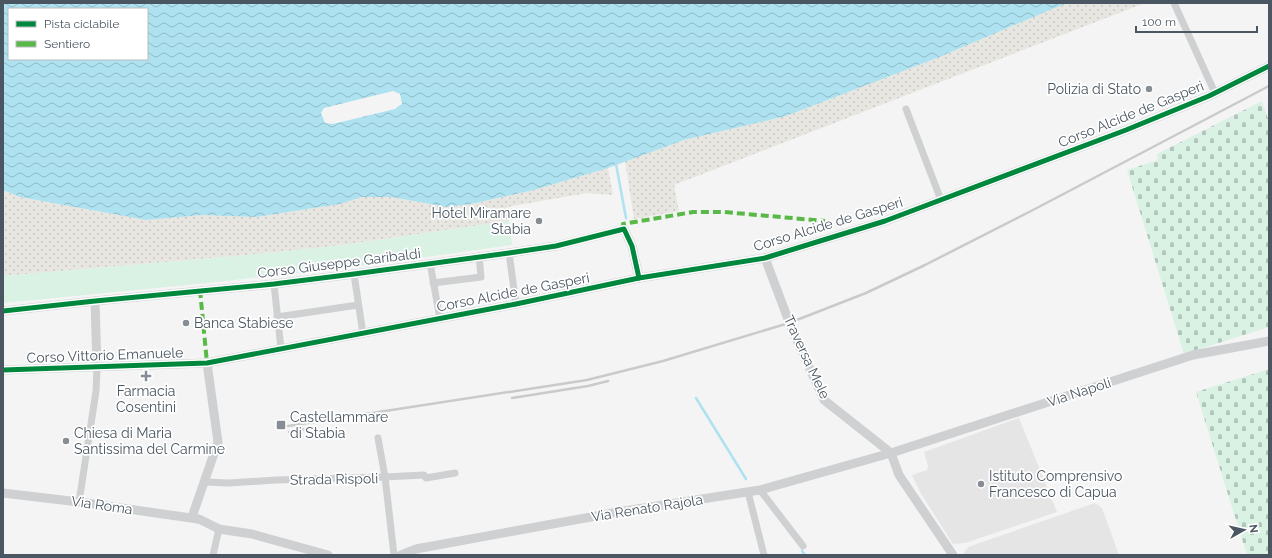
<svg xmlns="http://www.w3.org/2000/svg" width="1272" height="558" font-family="Raleway,sans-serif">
	<defs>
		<pattern id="sand-dots" width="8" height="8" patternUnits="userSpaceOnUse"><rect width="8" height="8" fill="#e7e6e1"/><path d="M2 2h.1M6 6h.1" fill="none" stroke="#c8c7c4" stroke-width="1.8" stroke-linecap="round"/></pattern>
		<pattern id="cemetery-stones" width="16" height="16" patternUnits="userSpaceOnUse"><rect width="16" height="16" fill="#d9f2e3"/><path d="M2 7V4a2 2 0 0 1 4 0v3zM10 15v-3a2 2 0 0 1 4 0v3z" fill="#b2c7bb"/></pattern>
		<pattern id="water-waves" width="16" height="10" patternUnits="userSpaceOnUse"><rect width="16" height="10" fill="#aee2f0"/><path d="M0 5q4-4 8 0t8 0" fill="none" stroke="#90bac6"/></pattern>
	</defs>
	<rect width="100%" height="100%" fill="#f4f4f4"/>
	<g fill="#e6e5e6">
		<polygon points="1019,418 1057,512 965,543 953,544 920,492 912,475 927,470 928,466 924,452"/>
		<polygon points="1095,503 1102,508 1119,555 963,554 968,547"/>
	</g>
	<g fill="url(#sand-dots)">
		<polygon points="1068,3 1145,3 674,185 679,211 634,219 625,161 684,140 786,116 937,58 1050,10"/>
		<polygon points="608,168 613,195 587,193 507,207 509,221 343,245 259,254 3,276 3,190 20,197 146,220 202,215 256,217 340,204 362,197 391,197 447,207 471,204 534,190"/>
	</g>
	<g fill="url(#cemetery-stones)">
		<polygon points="1262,101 1269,122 1269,327 1184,354 1127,170 1158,160 1157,154"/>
		<polygon points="1269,369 1269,555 1247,555 1196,392"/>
	</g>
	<polygon fill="#d9f2e3" points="509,221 512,245 376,264 207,283 3,303 3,276 259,254 343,245"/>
	<path fill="url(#water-waves)" fill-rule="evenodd" d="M 3,3 L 1068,3 L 1050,10 L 937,58 L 786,116 L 684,140 L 608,168 L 534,190 L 471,204 L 447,207 L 391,197 L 362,197 L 340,204 L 256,217 L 202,215 L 146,220 L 20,197 L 3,190 ZM 9,9 L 147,9 L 147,59 L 9,59 Z"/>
	<polygon fill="#f4f4f4" points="393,91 400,94 402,104 395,109 333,124 325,123 321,113 324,108"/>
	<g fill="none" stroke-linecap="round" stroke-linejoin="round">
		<g stroke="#aee2f0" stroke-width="2.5">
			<polyline points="616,164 626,218"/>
			<polyline points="696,398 746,479"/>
			<polyline points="802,551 805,555"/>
		</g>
		<g stroke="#ced0d2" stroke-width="7">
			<polyline points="1174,3 1215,93"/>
			<polyline points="906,109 941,200"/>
			<polyline points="509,253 516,304"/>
			<polyline points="430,263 440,319"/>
			<polyline points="354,274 363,334"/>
			<polyline points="433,283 481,277 479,256"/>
			<polyline points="274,284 281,349"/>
			<polyline points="277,317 358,305"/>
			<polyline points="378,438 385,477 424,475 426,478 455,473"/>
			<polyline points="205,482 229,483 276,480 385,477 394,555"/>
			<polyline points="760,490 803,546"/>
			<polyline points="748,492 764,555"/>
			<polyline points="79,502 96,391 97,368"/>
			<polyline points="213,555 219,529"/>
		</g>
		<g stroke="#ced0d2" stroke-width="9">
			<polyline points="765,258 791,327 824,400 891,453"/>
			<polyline points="95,301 97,368"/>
			<polyline points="3,311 95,301 274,284 354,274 509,253 556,246 624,229 632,246 639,278"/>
			<polyline points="207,363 218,442 192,517 201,520 219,529 252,534 328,555"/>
			<polyline points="3,370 207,363 516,304 639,278 765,258 885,221 1126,130 1209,96 1269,66"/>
			<polyline points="891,453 899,475 953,555"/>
			<polyline points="3,493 79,502 198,519"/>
			<polyline points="401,555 416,549 618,512 760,490 891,453 1193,355 1269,341"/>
		</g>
		<g stroke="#c9cacc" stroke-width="2.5">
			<polyline points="512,398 588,386 608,381"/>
			<polyline points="288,426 587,380 663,361 789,323 866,293 925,265 1033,210 1269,86"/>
			<polyline points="289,432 312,428"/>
		</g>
		<g stroke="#58b947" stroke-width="4" stroke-dasharray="8 4" stroke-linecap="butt">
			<polyline points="624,229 623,224 693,212 724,212 825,221"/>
			<polyline points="200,290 207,363"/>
		</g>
		<defs>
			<g id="cycleway">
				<polyline points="3,311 95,301 274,284 354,274 509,253 556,246 624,229 632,246 639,278"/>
				<polyline points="3,370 207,363 516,304 639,278 765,258 885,221 1126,130 1209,96 1269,66"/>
			</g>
		</defs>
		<use href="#cycleway" stroke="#fff" stroke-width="8"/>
		<use href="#cycleway" stroke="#00873e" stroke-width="5"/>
	</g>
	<g fill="#868d94" stroke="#fff" stroke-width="1.5">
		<circle cx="1149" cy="89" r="4"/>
		<circle cx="539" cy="221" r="4"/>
		<circle cx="186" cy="323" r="4"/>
		<path d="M144 370h4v4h4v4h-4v4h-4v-4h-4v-4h4z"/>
		<rect x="276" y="420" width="10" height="10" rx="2"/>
		<circle cx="66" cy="441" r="4"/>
		<circle cx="981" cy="484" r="4"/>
	</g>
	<g text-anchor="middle" stroke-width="3.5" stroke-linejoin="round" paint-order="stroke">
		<g font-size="14" fill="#4a5661" stroke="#fff" text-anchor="start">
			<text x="1141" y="94" text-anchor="end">Polizia di Stato</text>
			<text x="531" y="218" text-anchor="end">Hotel Miramare<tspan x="531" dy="16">Stabia</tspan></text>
			<text x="194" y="328">Banca Stabiese</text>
			<text x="146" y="396" text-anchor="middle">Farmacia<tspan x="146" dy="16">Cosentini</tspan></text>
			<text x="290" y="422">Castellammare<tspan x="290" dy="16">di Stabia</tspan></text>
			<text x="74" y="438">Chiesa di Maria<tspan x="74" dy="16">Santissima del Carmine</tspan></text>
			<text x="989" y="481">Istituto Comprensivo<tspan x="989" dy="16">Francesco di Capua</tspan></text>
		</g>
		<g font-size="14" fill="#4a5661" stroke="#fff">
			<text transform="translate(1131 114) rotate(-22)" y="5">Corso Alcide de Gasperi</text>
			<text transform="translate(828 224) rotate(-17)" y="5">Corso Alcide de Gasperi</text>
			<text transform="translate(339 263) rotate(-7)" y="5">Corso Giuseppe Garibaldi</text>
			<text transform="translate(513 292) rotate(-11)" y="5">Corso Alcide de Gasperi</text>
			<text transform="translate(105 355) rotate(-2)" y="5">Corso Vittorio Emanuele</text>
			<text transform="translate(807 357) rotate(65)" y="5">Traversa Mele</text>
			<text transform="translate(1079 392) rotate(-18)" y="5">Via Napoli</text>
			<text transform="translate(334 479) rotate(-1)" y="5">Strada Rispoli</text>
			<text transform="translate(102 505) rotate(8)" y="5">Via Roma</text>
			<text transform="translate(647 508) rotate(-9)" y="5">Via Renato Rajola</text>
		</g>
	</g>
	<rect width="1272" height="558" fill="none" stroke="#4a5661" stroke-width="8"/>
	<rect x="8" y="8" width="140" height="52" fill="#ffffff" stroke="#b7bbc0"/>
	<rect x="16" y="21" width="20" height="6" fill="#00873e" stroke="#b7bbc0"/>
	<text x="44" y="28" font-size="12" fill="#4a5661">Pista ciclabile</text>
	<rect x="16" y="41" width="20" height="6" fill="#58b947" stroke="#b7bbc0"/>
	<text x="44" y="48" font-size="12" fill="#4a5661">Sentiero</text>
	<g transform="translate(1244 530) rotate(82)" stroke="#ffffff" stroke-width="3" paint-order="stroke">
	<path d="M0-3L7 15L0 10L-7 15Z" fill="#4a5661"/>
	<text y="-6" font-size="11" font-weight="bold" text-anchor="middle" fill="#4a5661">N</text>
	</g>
	<path d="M1136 26v6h121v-6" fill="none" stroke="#4a5661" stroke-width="2"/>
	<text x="1142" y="26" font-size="12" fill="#4a5661" stroke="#ffffff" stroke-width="3" paint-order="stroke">100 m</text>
</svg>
